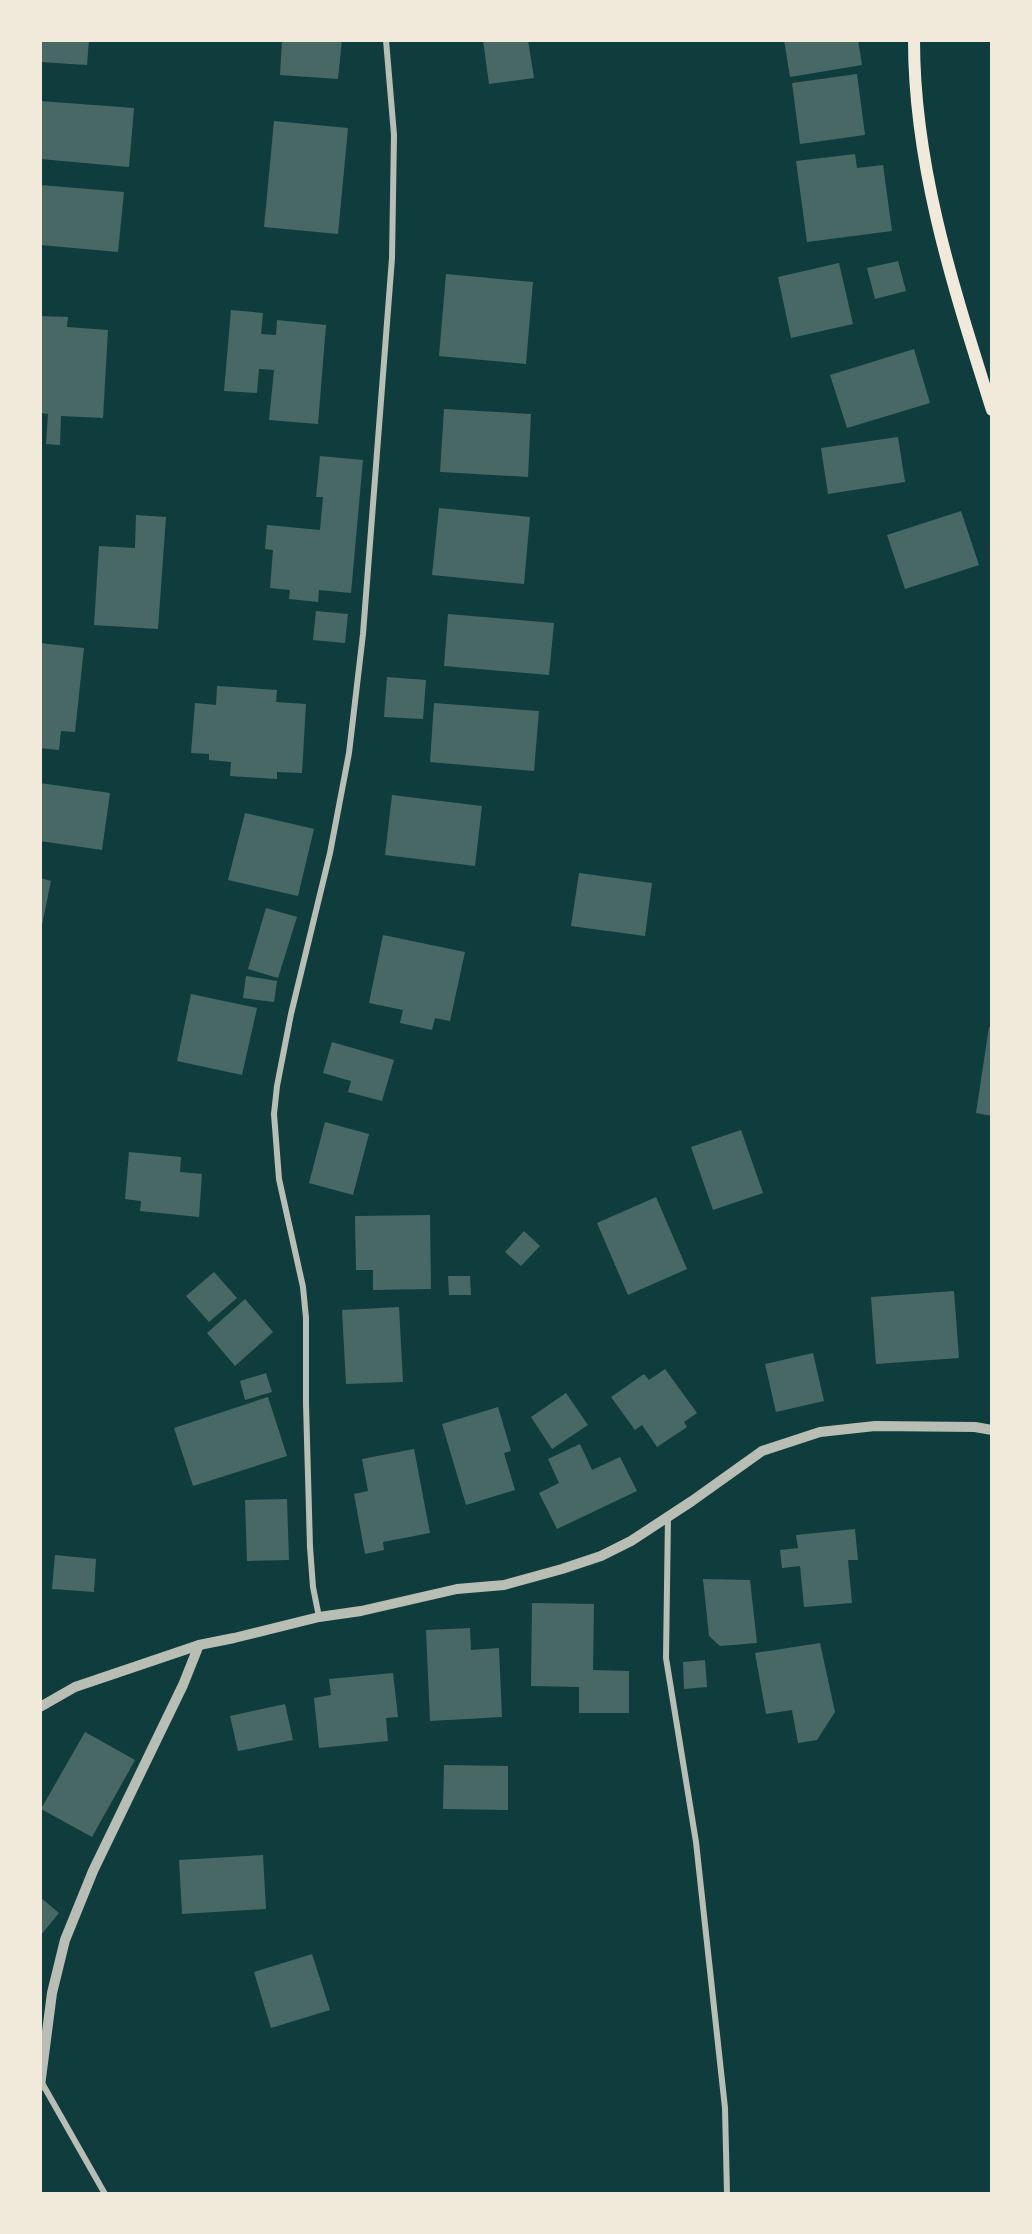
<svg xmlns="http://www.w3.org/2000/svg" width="1032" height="2234" font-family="'Sofia Sans Condensed',sans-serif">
	<rect width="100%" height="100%" fill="#0f3d3e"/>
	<g fill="#486865">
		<polygon points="40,40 89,40 87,65 40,62"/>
		<polygon points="282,40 342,40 338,79 280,75"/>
		<polygon points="483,40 528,40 534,78 489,84"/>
		<polygon points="784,40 858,40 862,65 790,77"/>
		<polygon points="857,74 865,135 800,144 792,83"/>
		<polygon points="40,101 134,108 129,167 40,159"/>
		<polygon points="274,121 348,128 338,234 264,227"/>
		<polygon points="855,154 857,168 883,165 892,231 807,242 796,161"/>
		<polygon points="40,185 124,192 118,252 40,245"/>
		<polygon points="898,261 906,291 875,299 867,268"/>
		<polygon points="839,263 853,324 791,338 778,277"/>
		<polygon points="446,274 533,282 526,364 439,356"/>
		<polygon points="231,310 263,313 261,334 276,335 277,320 326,325 318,424 269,420 274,370 259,369 257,393 224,391"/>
		<polygon points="40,316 68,317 67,327 108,330 103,418 61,416 60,445 46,444 48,414 40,413"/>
		<polygon points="914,349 930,403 847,428 830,375"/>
		<polygon points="444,409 531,414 528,477 440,472"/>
		<polygon points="898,437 905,482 828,494 821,448"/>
		<polygon points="320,456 363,460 351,593 319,590 318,602 289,599 290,590 270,588 273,550 265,549 267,525 320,530 323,497 316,497"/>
		<polygon points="439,508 530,517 524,584 432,575"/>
		<polygon points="961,511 979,565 905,589 887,535"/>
		<polygon points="136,515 166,517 158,629 94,625 99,546 135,548"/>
		<polygon points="316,611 348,614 345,643 313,640"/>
		<polygon points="448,614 554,623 549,675 444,666"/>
		<polygon points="40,643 84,648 75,732 61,731 59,750 40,748"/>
		<polygon points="387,677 426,680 423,719 384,717"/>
		<polygon points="217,686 277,690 276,702 306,704 302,773 277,772 277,779 230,776 231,762 209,760 209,754 191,753 195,703 216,705"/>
		<polygon points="434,703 539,711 534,771 430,762"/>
		<polygon points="40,783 110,793 102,850 40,841"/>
		<polygon points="392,795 482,806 475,866 385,855"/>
		<polygon points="245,813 314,829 298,896 228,880"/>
		<polygon points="579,873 652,883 645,936 571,926"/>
		<polygon points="40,878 51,881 42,925 40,925"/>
		<polygon points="266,908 297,917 278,978 248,969"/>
		<polygon points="383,935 465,952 450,1021 435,1018 432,1030 400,1023 403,1010 369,1003"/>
		<polygon points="246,976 277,981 274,1002 243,998"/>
		<polygon points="191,994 257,1008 242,1075 177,1061"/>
		<polygon points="989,1027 992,1028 992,1116 976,1113"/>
		<polygon points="332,1042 394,1060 382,1101 348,1092 351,1081 323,1073"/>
		<polygon points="325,1122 369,1134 353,1195 309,1183"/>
		<polygon points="741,1130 763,1193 713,1210 691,1147"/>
		<polygon points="129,1152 181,1157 180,1172 202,1174 199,1217 140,1211 141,1201 125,1199"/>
		<polygon points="656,1197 687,1269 628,1295 597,1223"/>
		<polygon points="430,1215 431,1289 373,1290 373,1270 356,1270 355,1216"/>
		<polygon points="524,1231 540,1246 521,1266 505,1252"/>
		<polygon points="214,1272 237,1298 209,1322 186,1296"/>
		<polygon points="448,1276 470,1276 471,1295 449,1295"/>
		<polygon points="954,1291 959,1358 876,1364 871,1297"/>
		<polygon points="245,1299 273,1332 235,1366 207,1333"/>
		<polygon points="399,1307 403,1382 346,1384 342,1310"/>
		<polygon points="813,1353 824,1401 776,1412 765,1364"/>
		<polygon points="665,1369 697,1413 684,1422 687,1427 657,1447 642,1425 635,1430 611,1397 644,1374 649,1380"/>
		<polygon points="266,1373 272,1392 245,1400 240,1381"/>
		<polygon points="566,1393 588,1425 552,1449 531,1417"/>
		<polygon points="268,1397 287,1456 193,1486 174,1428"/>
		<polygon points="498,1407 511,1451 504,1453 515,1490 466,1505 442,1424"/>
		<polygon points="580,1444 592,1470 620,1457 637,1491 557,1529 539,1493 559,1483 548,1459"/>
		<polygon points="414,1449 430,1533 383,1542 384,1550 365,1554 354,1494 368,1491 362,1459"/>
		<polygon points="287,1499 289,1560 247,1561 245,1500"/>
		<polygon points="855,1529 858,1560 848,1560 852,1603 804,1607 800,1566 782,1568 780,1550 798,1548 796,1535"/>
		<polygon points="55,1555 96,1559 94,1592 52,1589"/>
		<polygon points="703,1579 750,1580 757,1643 720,1646 709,1636"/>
		<polygon points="532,1603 594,1604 593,1670 629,1671 629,1713 579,1713 579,1687 531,1686"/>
		<polygon points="470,1628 471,1650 499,1648 502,1717 430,1721 426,1630"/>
		<polygon points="820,1643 835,1712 817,1740 798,1743 792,1710 766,1714 755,1653"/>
		<polygon points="705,1660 707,1687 684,1689 683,1662"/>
		<polygon points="393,1673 398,1717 386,1718 388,1741 319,1748 314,1698 331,1695 329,1679"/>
		<polygon points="285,1704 293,1740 238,1751 230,1716"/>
		<polygon points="85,1732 135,1760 92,1837 41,1809"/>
		<polygon points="444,1765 508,1766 508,1810 443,1809"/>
		<polygon points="263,1855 266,1909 182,1914 179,1860"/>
		<polygon points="40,1897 59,1913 40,1936"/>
		<polygon points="312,1954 330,2010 271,2028 254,1972"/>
	</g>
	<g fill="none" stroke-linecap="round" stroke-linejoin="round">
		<g stroke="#b8beb3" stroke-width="6">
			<polyline points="668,1516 666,1658 696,1842 725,2108 727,2194"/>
			<polyline points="319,1617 313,1587 310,1547 306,1404 306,1318 303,1287 279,1179 274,1114 277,1086 291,1014 330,853 349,753 363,634 392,258 394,135 386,40"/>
			<polyline points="42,2083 105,2194"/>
		</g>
		<g stroke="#b8beb3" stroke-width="10">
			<polyline points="40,1707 75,1687 199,1645 234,1638 319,1617 361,1611 457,1589 504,1585 562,1569 601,1556 631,1541 692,1501 762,1451 820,1432 875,1426 975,1427 992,1430"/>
			<polyline points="40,2086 52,1993 65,1940 93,1871 183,1685 199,1645"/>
		</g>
		<path stroke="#f1e9da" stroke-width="12" d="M 914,40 C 914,168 954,289 992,410"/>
	</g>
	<rect width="1032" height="2234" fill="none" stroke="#f1e9da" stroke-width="84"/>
</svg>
